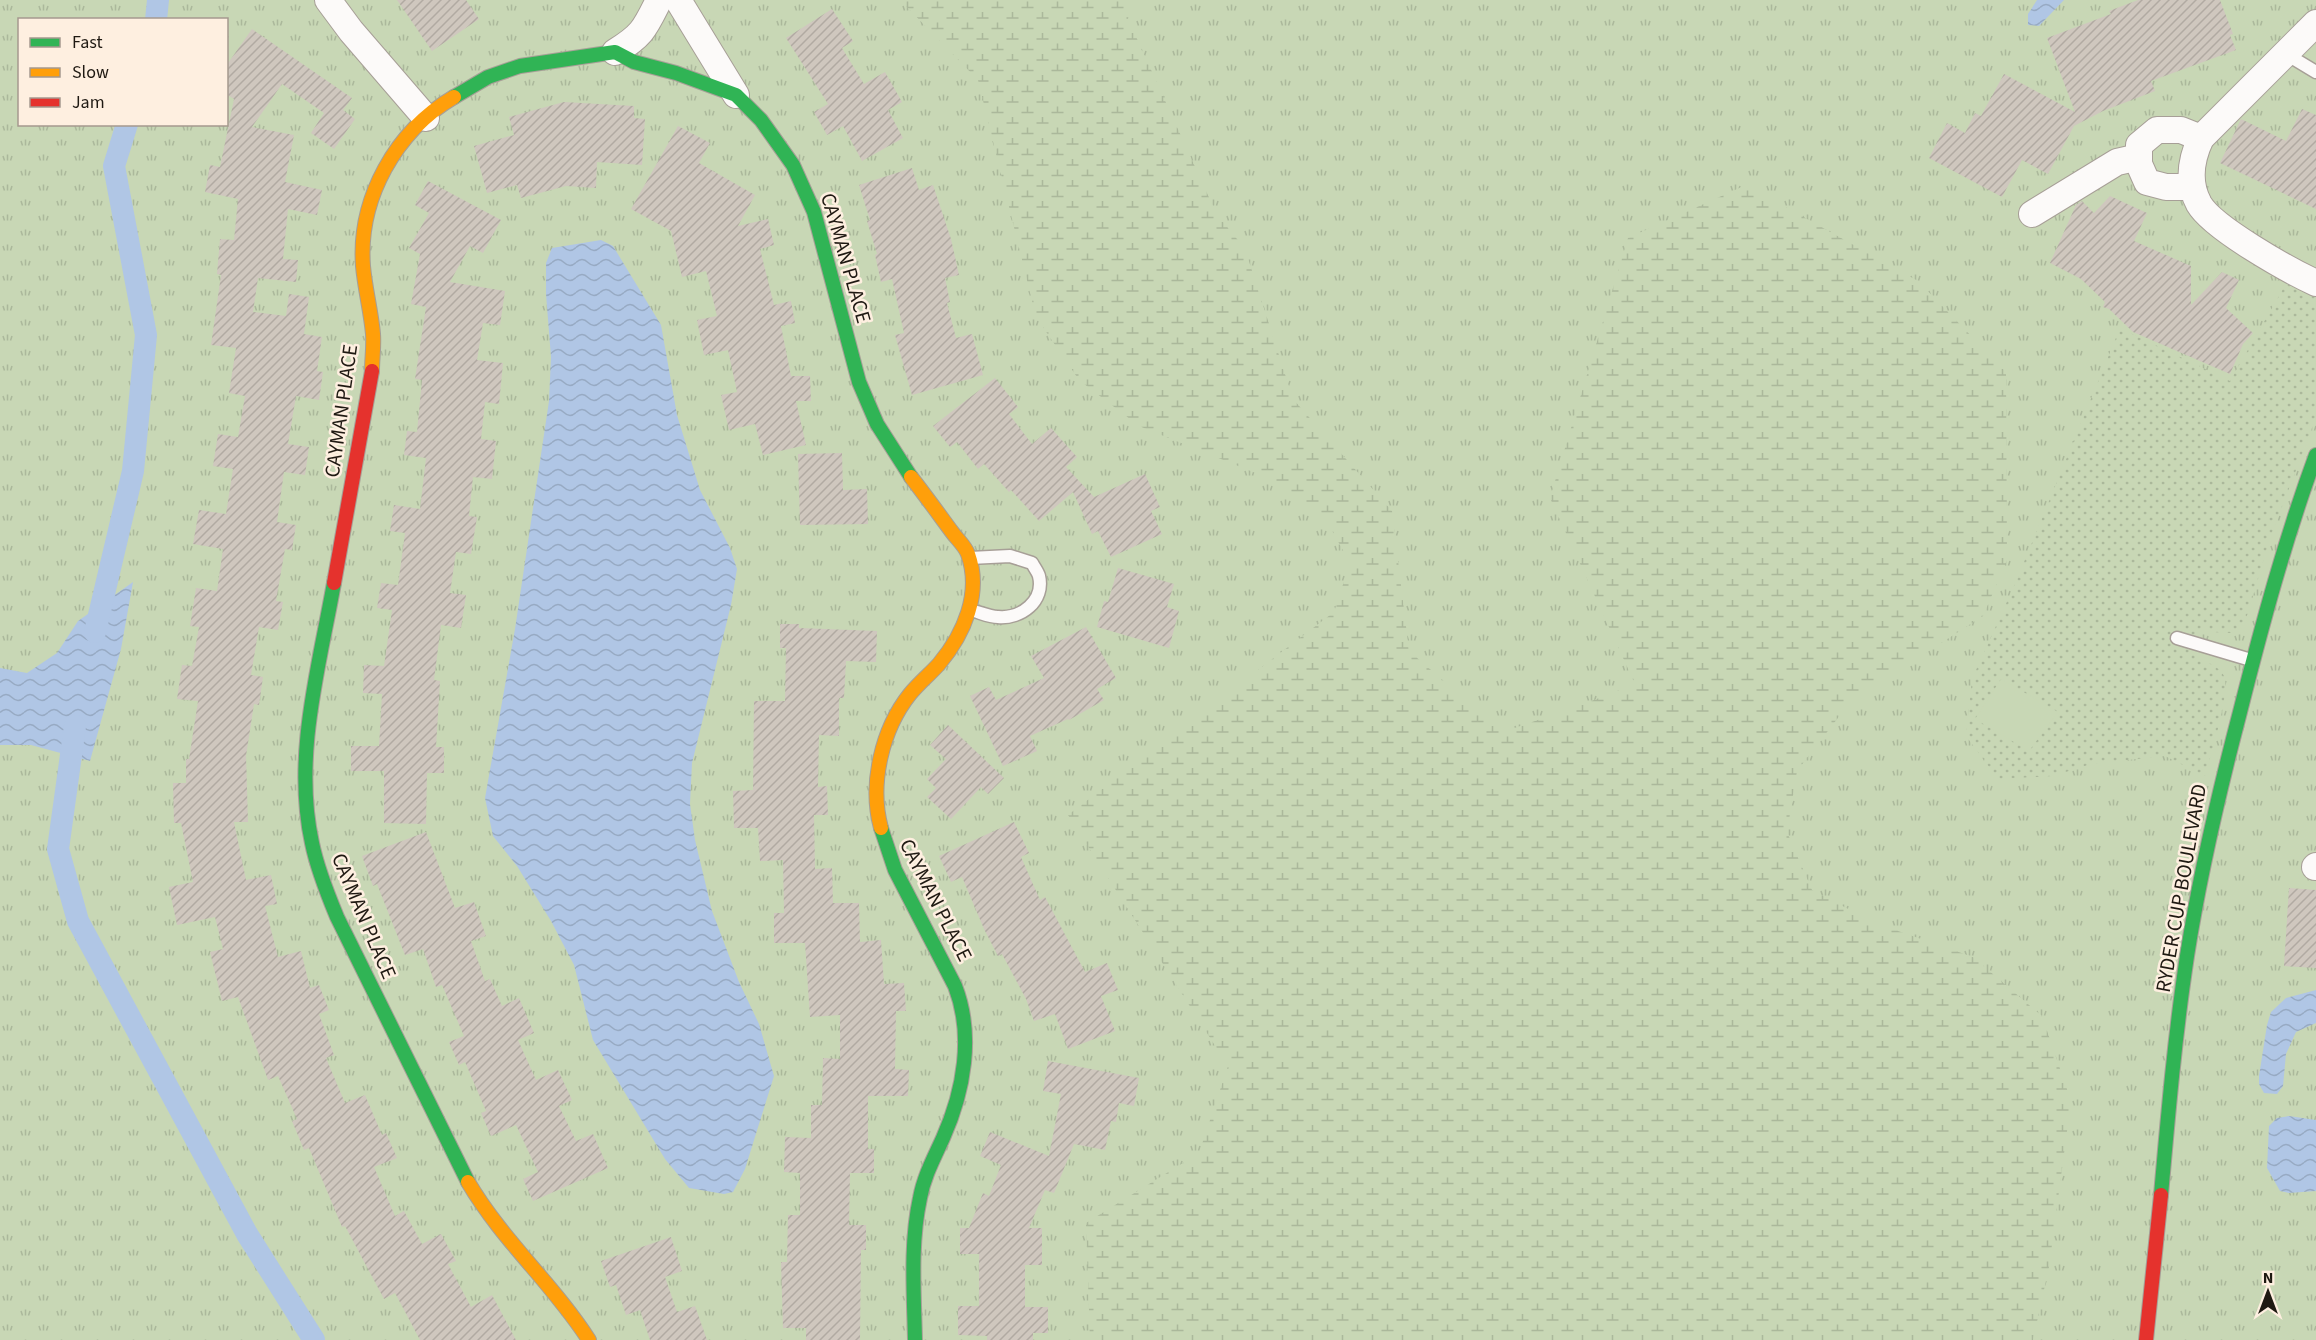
<svg xmlns="http://www.w3.org/2000/svg" width="2316" height="1340" font-family="'Source Sans 3',sans-serif">
	<defs>
		<pattern id="grass-tufts" width="24" height="20" patternUnits="userSpaceOnUse" patternTransform="scale(1.5)"><rect width="24" height="20" fill="#c8d7b5"/><path d="M3 7l-1-3M5 7V3M7 7l1-3M15 17l-1-3M17 17v-4M19 17l1-3" fill="none" stroke="#abb89b"/></pattern>
		<pattern id="wetland-marsh" width="20" height="14" patternUnits="userSpaceOnUse" patternTransform="scale(1.5)"><rect width="20" height="14" fill="#c8d7b5"/><path d="M1 5h8M5 5V1M11 12h8M15 12V8" fill="none" stroke="#abb89b"/></pattern>
		<pattern id="park-dots" width="8" height="8" patternUnits="userSpaceOnUse" patternTransform="scale(1.5)"><rect width="8" height="8" fill="#c8d7b5"/><path d="M2 2h.1M6 6h.1" fill="none" stroke="#abb89b" stroke-width="1.8" stroke-linecap="round"/></pattern>
		<pattern id="water-waves" width="16" height="10" patternUnits="userSpaceOnUse" patternTransform="scale(1.5)"><rect width="16" height="10" fill="#b0c6e5"/><path d="M0 5q4-4 8 0t8 0" fill="none" stroke="#97aac3"/></pattern>
		<pattern id="building-hatch" width="6" height="6" patternUnits="userSpaceOnUse" patternTransform="scale(1.5)"><rect width="6" height="6" fill="#cfc7be"/><path d="M-1 1l2-2M0 6l6-6M5 7l2-2" fill="none" stroke="#b1aaa2"/></pattern>
	</defs>
	<rect width="100%" height="100%" fill="#ece1d6"/>
	<path fill="url(#grass-tufts)" fill-rule="evenodd" d="M 0,0 L 2316,0 L 2316,1340 L 0,1340 ZM 20,20 L 226,20 L 226,124 L 20,124 Z"/>
	<polygon fill="url(#wetland-marsh)" points="900,0 1131,0 1128,19 1216,213 1245,249 1293,399 1392,511 1409,651 1503,732 1576,707 1635,684 1550,498 1628,238 1746,185 1918,281 2006,372 2007,560 1983,616 1851,701 1797,771 1787,832 1812,890 1875,923 1973,957 2042,1016 2071,1101 2049,1267 2033,1340 1090,1340 1086,1223 1199,1153 1228,1066 1068,815 1334,612 1350,563 1325,518 1268,478 1139,426 1079,380 1036,317 978,80"/>
	<path fill="url(#park-dots)" d="M 2287,282 L 2316,296 L 2316,418 L 2270,538 L 2248,613 L 2243,624 L 2231,633 L 2211,632 L 2203,629 L 2194,655 C 2203,661 2220,666 2224,676 C 2231,691 2210,758 2205,776 L 2165,756 L 2091,764 L 2053,776 L 1998,779 L 1966,736 L 1972,679 L 2015,584 L 2120,328 L 2230,381 Z"/>
	<polygon fill="#c8d7b5" points="2001,679 2058,712 2029,751 1975,719"/>
	<g fill="url(#water-waves)">
		<polygon points="2037,0 2064,0 2039,26 2028,25 2028,14"/>
		<polygon points="601,240 613,246 661,325 677,415 700,490 730,548 737,569 731,605 692,763 690,804 695,840 712,911 739,982 759,1024 774,1076 745,1169 733,1192 724,1194 689,1188 665,1159 593,1040 574,965 551,921 517,866 493,836 485,798 515,629 549,401 551,357 546,294 546,263 552,248"/>
		<polygon points="133,582 121,649 90,761 31,745 0,745 0,668 27,673 57,653 78,621"/>
		<polygon points="2316,990 2316,1023 2296,1032 2286,1054 2283,1086 2277,1094 2264,1093 2259,1084 2259,1076 2267,1025 2271,1012 2286,998"/>
		<polygon points="2289,1116 2316,1120 2316,1191 2289,1193 2280,1191 2267,1168 2269,1126 2277,1118"/>
	</g>
	<g fill="none" stroke-linecap="round" stroke-linejoin="round">
		<g stroke="#b0c6e5" stroke-width="22">
			<polyline points="156,20 158,0"/>
			<polyline points="95,632 133,471 146,335 114,166 127,124"/>
			<polyline points="75,726 58,849 78,921 247,1234 314,1340"/>
		</g>
	</g>
	<g fill="url(#building-hatch)">
		<polygon points="397,0 466,0 479,19 432,51"/>
		<polygon points="2138,0 2220,0 2233,34 2230,35 2236,50 2151,81 2155,91 2103,111 2074,126 2048,174 2022,160 2002,197 1929,158 1947,123 1965,133 1975,113 1981,116 2004,74 2075,112 2047,38 2111,14 2109,11"/>
		<polygon points="832,9 853,41 842,48 864,84 885,72 902,102 888,110 903,138 862,161 843,126 827,135 814,112 828,104 786,38"/>
		<polygon points="252,29 352,98 343,110 355,119 334,149 311,133 324,113 282,84 252,127 294,135 285,182 322,190 317,215 288,209 283,259 298,260 296,282 258,278 253,312 286,316 289,294 309,297 304,334 322,337 317,371 323,372 319,400 296,396 288,444 309,447 305,475 284,472 277,522 296,525 292,550 285,549 276,601 283,602 278,630 259,627 251,675 263,677 259,705 254,704 246,756 248,822 234,822 246,880 271,875 277,904 265,906 278,957 301,951 310,988 319,985 329,1010 319,1014 334,1055 326,1058 345,1103 365,1095 382,1135 386,1133 397,1158 374,1167 395,1216 404,1211 422,1244 441,1234 456,1261 448,1264 471,1307 492,1295 516,1340 420,1340 395,1293 384,1299 345,1226 342,1227 309,1148 304,1150 292,1121 297,1119 278,1076 268,1080 238,997 222,1001 210,952 223,949 215,917 177,925 169,887 193,882 181,823 174,823 173,783 186,783 186,759 189,759 198,701 177,699 182,665 192,666 199,627 190,626 196,588 217,591 223,549 193,544 199,510 226,514 233,469 213,466 218,434 238,437 245,396 229,393 236,348 211,345 221,275 217,274 220,239 234,240 238,199 205,192 210,165 220,167 234,99 226,94 226,66"/>
		<polygon points="564,102 634,106 634,118 645,119 642,165 597,162 596,188 566,186 521,198 517,185 487,193 474,146 514,135 509,117"/>
		<polygon points="2302,109 2316,115 2316,209 2220,163 2241,119 2286,141"/>
		<polygon points="678,126 710,143 699,163 755,195 738,226 768,219 774,245 760,249 774,305 791,301 795,323 781,326 791,376 810,376 811,401 796,401 806,445 763,455 755,424 729,430 721,395 737,392 728,350 704,355 697,320 717,316 706,271 682,277 671,231 631,209"/>
		<polygon points="912,168 919,190 933,185 951,239 959,275 945,278 950,302 947,303 956,338 972,334 983,375 912,395 895,335 904,333 892,279 881,282 875,255 877,254 867,221 870,220 859,185"/>
		<polygon points="428,181 501,220 483,253 470,246 450,282 505,291 500,325 483,323 477,360 503,363 499,404 485,402 481,439 496,441 492,479 473,477 469,516 477,517 471,554 456,552 450,593 466,595 461,628 441,625 434,680 440,681 436,747 444,747 444,773 427,773 426,824 384,823 384,771 351,771 351,746 379,746 382,694 363,693 364,665 384,666 392,610 377,608 381,583 398,585 405,533 390,531 394,505 420,509 426,458 404,455 407,431 417,432 422,380 415,379 426,307 411,304 420,254 409,248 429,213 415,205"/>
		<polygon points="2110,196 2147,213 2134,241 2191,266 2191,305 2222,272 2239,280 2226,308 2253,333 2243,344 2230,374 2133,332 2109,309 2103,307 2105,302 2081,279 2050,263 2076,205 2082,201 2094,213"/>
		<polygon points="995,378 1018,407 1009,414 1032,444 1051,428 1077,457 1066,467 1094,497 1145,474 1160,507 1151,511 1162,534 1111,557 1098,531 1092,534 1073,492 1039,521 1011,490 1009,492 984,464 978,469 957,442 950,447 933,426"/>
		<polygon points="842,453 843,490 867,489 868,524 800,525 798,454"/>
		<polygon points="1118,568 1174,584 1167,607 1179,611 1169,648 1097,627 1104,601 1108,602"/>
		<polygon points="780,624 799,624 799,628 877,631 876,662 846,661 844,698 839,698 839,736 819,735 818,787 827,786 828,815 814,815 815,869 832,868 833,903 859,903 860,942 881,940 884,984 904,983 906,1011 896,1011 895,1069 909,1070 908,1096 868,1096 868,1149 874,1149 874,1173 850,1173 849,1225 866,1225 866,1250 861,1250 860,1340 806,1340 806,1328 783,1328 781,1262 787,1262 788,1215 800,1215 800,1173 784,1172 785,1137 811,1138 811,1105 822,1105 823,1058 840,1059 840,1015 810,1017 805,943 774,943 774,913 784,913 783,860 760,861 758,828 734,828 733,791 753,790 754,701 785,701 786,648 780,648"/>
		<polygon points="1086,627 1116,678 1097,689 1104,700 1069,720 1068,719 1030,736 1037,751 1003,766 970,696 989,687 996,700 1044,678 1031,656"/>
		<polygon points="948,725 1004,778 988,794 981,787 951,819 927,797 936,788 927,779 946,759 930,745"/>
		<polygon points="1014,822 1029,853 1021,857 1040,900 1045,897 1085,972 1107,963 1118,990 1101,996 1115,1031 1068,1049 1055,1014 1034,1021 1026,999 1002,954 998,956 984,929 962,877 951,882 939,856"/>
		<polygon points="426,832 455,908 474,902 486,936 471,941 485,981 490,979 502,1006 519,998 534,1033 518,1040 536,1080 558,1070 572,1100 559,1106 576,1141 593,1134 608,1168 533,1201 523,1179 538,1172 516,1125 491,1136 481,1113 486,1111 465,1062 459,1065 449,1042 464,1036 442,985 436,987 423,949 405,955 377,884 373,886 362,856"/>
		<polygon points="2289,888 2316,890 2316,968 2284,966"/>
		<polygon points="1048,1061 1139,1078 1134,1106 1119,1103 1116,1122 1111,1121 1105,1150 1074,1144 1054,1193 1045,1190 1029,1228 1042,1228 1042,1265 1025,1265 1025,1307 1048,1307 1048,1333 1033,1333 1033,1340 987,1340 987,1336 958,1335 958,1306 979,1306 979,1254 960,1254 960,1228 969,1228 983,1193 989,1196 1001,1165 980,1156 990,1132 1049,1156 1061,1094 1043,1091"/>
		<polygon points="671,1237 682,1271 665,1277 677,1312 695,1306 707,1340 650,1340 640,1310 626,1315 616,1285 610,1287 601,1261"/>
	</g>
	<g fill="none" stroke-linecap="round" stroke-linejoin="round">
		<defs>
			<g id="lane">
				<polyline points="2286,54 2316,72"/>
				<path d="M 970,558 L 1010,556 L 1032,563 C 1034,567 1038,572 1039,576 C 1045,601 1021,619 998,617 C 989,617 979,612 970,610"/>
				<polyline points="2177,638 2251,660"/>
			</g>
			<g id="street">
				<polyline points="328,0 351,31 426,118"/>
				<polyline points="678,0 736,95"/>
				<path d="M 2316,23 L 2201,138 C 2191,159 2187,182 2199,204 C 2213,228 2288,270 2316,283"/>
				<path d="M 615,52 C 643,35 645,28 659,0"/>
				<polyline points="2192,187 2166,187 2147,182 2139,164 2139,145 2157,130 2181,130 2201,138"/>
				<polyline points="2032,214 2117,162 2139,157"/>
				<polyline points="2315,867 2316,866"/>
			</g>
			<g id="fast">
				<polyline points="454,97 488,77 520,66 615,52 634,62 676,73 736,95 761,120 793,165 814,212 859,382 877,424 911,477"/>
				<path d="M 334,583 C 319,667 293,757 312,843 C 317,868 327,893 337,917 L 468,1182"/>
				<path d="M 881,828 L 895,870 L 955,986 C 974,1035 964,1091 943,1138 C 934,1158 924,1176 920,1198 C 910,1244 914,1293 915,1340"/>
				<path d="M 2161,1195 C 2168,1115 2175,1035 2187,956 C 2200,873 2219,792 2240,712 C 2262,625 2285,539 2316,455"/>
			</g>
			<g id="slow">
				<path d="M 372,371 C 372,359 374,346 373,334 C 371,311 365,289 363,266 C 358,198 396,131 454,97"/>
				<path d="M 881,828 C 869,784 882,729 910,694 C 919,683 930,674 939,664 C 964,634 982,593 968,554 C 965,546 957,539 952,532 C 938,513 925,495 911,477"/>
				<path d="M 468,1182 C 502,1240 553,1284 589,1340"/>
			</g>
			<g id="jam">
				<polyline points="334,583 372,371"/>
				<polyline points="2146,1340 2161,1195"/>
			</g>
		</defs>
		<use href="#lane" stroke="#a79f97" stroke-width="15"/>
		<use href="#street" stroke="#a79f97" stroke-width="28"/>
		<use href="#fast" stroke="#a79f97" stroke-width="16"/>
		<use href="#slow" stroke="#a79f97" stroke-width="16"/>
		<use href="#jam" stroke="#a79f97" stroke-width="16"/>
		<use href="#lane" stroke="#fcfaf9" stroke-width="12"/>
		<use href="#street" stroke="#fcfaf9" stroke-width="26"/>
		<use href="#fast" stroke="#30b455" stroke-width="14"/>
		<use href="#slow" stroke="#ff9f0a" stroke-width="14"/>
		<use href="#jam" stroke="#e5322d" stroke-width="14"/>
	</g>
	<g text-anchor="middle" stroke-width="5" stroke-linejoin="round" paint-order="stroke">
		<g font-size="21" fill="#1f1912" stroke="#feefe0">
			<text transform="translate(846 258) rotate(74)" y="7">CAYMAN PLACE</text>
			<text transform="translate(341 411) rotate(-82)" y="7">CAYMAN PLACE</text>
			<text transform="translate(2181 888) rotate(-80)" y="7">RYDER CUP BOULEVARD</text>
			<text transform="translate(936 900) rotate(63)" y="7">CAYMAN PLACE</text>
			<text transform="translate(364 916) rotate(67)" y="7">CAYMAN PLACE</text>
		</g>
	</g>
	<rect x="18" y="18" width="210" height="108" fill="#feefe0" stroke="#a5998e" stroke-width="1.5"/>
	<rect x="30" y="38" width="30" height="9" fill="#30b455" stroke="#a5998e" stroke-width="1.5"/>
	<text x="72" y="48" font-size="18" fill="#1f1912">Fast</text>
	<rect x="30" y="68" width="30" height="9" fill="#ff9f0a" stroke="#a5998e" stroke-width="1.5"/>
	<text x="72" y="78" font-size="18" fill="#1f1912">Slow</text>
	<rect x="30" y="98" width="30" height="9" fill="#e5322d" stroke="#a5998e" stroke-width="1.5"/>
	<text x="72" y="108" font-size="18" fill="#1f1912">Jam</text>
	<g transform="translate(2268 1292)" stroke="#feefe0" stroke-width="4.5" paint-order="stroke">
	<path d="M0-4.5L10 22L0 15L-10 22Z" fill="#1f1912"/>
	<text y="-9" font-size="16" font-weight="bold" text-anchor="middle" fill="#1f1912">N</text>
	</g>
</svg>
